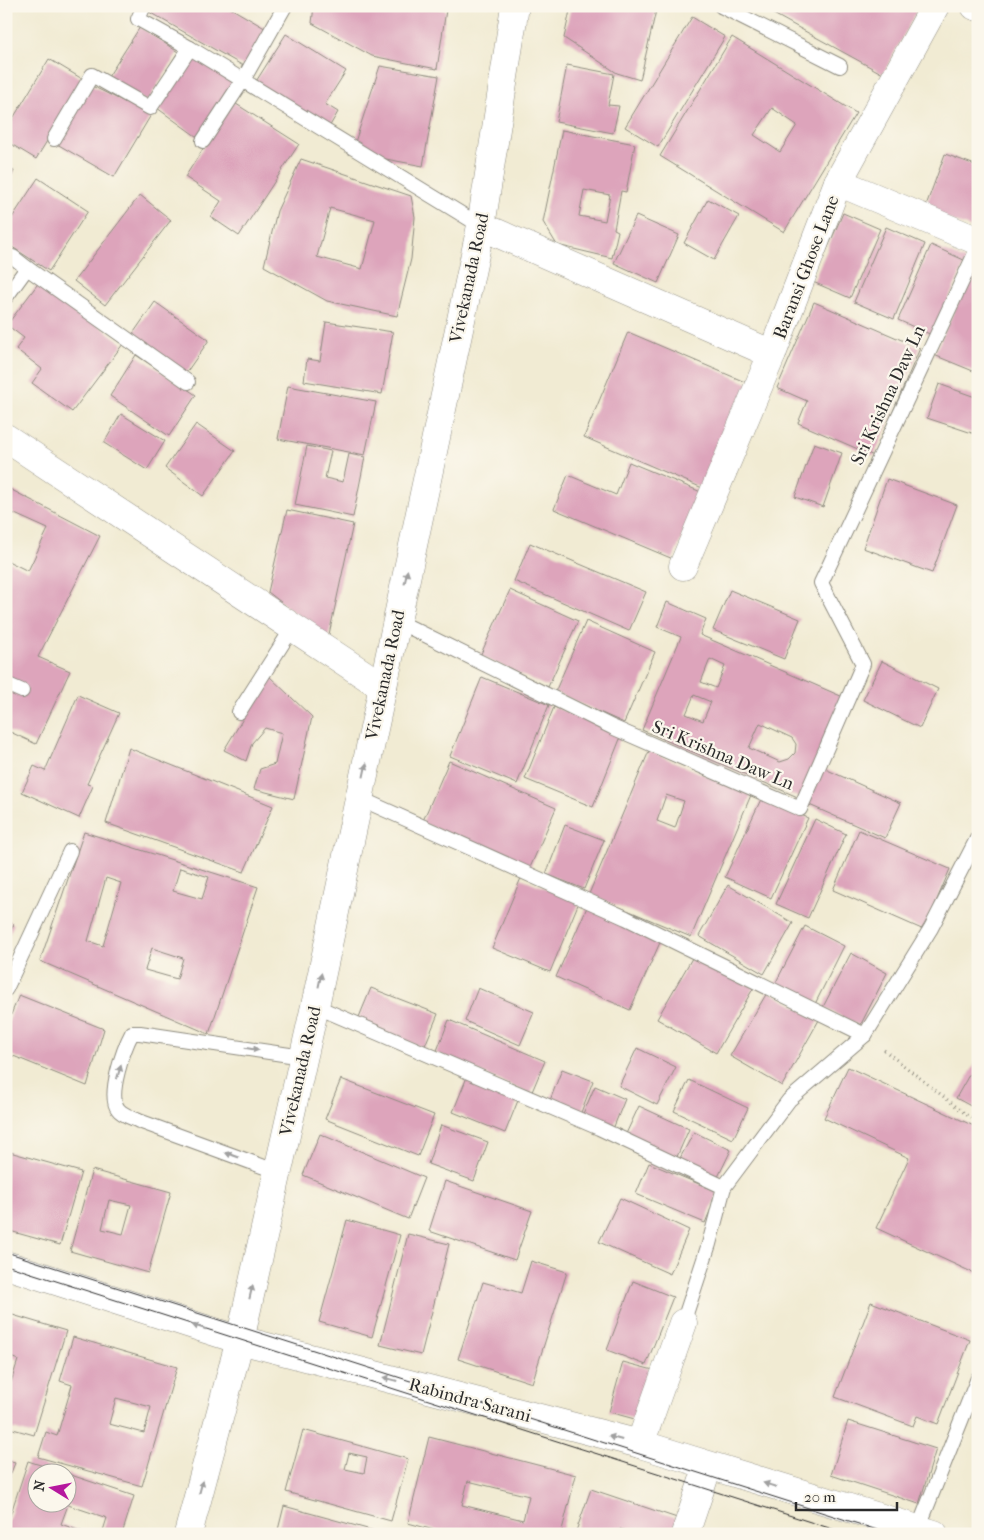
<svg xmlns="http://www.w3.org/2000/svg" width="984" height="1540" font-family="'IM FELL French Canon',serif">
	<rect width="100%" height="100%" fill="#fbf7ec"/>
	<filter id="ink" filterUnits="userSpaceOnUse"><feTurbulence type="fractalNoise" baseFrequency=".02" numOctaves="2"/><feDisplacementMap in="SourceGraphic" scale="10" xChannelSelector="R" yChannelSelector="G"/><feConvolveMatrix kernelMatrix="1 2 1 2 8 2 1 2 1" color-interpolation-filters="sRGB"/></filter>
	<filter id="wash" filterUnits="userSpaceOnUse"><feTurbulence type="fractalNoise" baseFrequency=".0096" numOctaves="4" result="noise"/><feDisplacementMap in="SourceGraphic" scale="20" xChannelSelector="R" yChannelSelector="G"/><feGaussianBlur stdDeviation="1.12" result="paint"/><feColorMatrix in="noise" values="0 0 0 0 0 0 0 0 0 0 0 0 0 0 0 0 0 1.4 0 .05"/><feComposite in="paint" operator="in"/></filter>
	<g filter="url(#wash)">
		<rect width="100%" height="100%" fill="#f1ebd3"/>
		<g id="blocks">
			<g fill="#dda4bb" fill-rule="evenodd">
				<polygon points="152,6 227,6 268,30 247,68 149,12"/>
				<polygon points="314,6 418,6 446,10 437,69 372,56 312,23"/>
				<polygon points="571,6 657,6 640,80 617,73 564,38"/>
				<polygon points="759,6 919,6 883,74"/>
				<polygon points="692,17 725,37 658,147 625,127"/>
				<polygon points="140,27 178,52 147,102 108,77"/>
				<polygon points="286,34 346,71 325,104 338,112 328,129 255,83"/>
				<path d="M 732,37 L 856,113 L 784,232 L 660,156 ZM 772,108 L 797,125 L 780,152 L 754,135 Z"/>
				<polygon points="194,55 237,86 200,139 157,108"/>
				<polygon points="49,59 84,80 36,159 6,141 6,130"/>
				<polygon points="567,65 614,74 608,105 619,106 613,133 556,122"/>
				<polygon points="380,66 439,76 423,166 386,159 355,142"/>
				<polygon points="90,85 151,115 114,177 57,144"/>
				<polygon points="233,102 299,144 239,236 211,217 221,201 185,177"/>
				<path d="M 562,130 L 635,144 L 626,192 L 621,191 L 614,229 L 618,231 L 612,258 L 557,245 L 543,222 ZM 584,190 L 610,195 L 605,221 L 579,216 Z"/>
				<polygon points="945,154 978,166 978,230 924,211"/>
				<path d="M 301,159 L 411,196 L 415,217 L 411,259 L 397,316 L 327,301 L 264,266 L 277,211 ZM 330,208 L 375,220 L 362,269 L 317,257 Z"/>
				<polygon points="6,167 14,171 6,188"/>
				<polygon points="38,178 88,211 49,271 6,243 6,227"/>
				<polygon points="140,195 171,220 105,305 74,281"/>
				<polygon points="708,199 739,216 714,260 684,243"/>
				<polygon points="843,213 880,229 850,298 813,282"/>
				<polygon points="636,216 679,235 658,283 614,263"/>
				<polygon points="886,227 925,244 894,319 854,302"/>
				<polygon points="931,245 966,261 932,335 898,320"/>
				<polygon points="978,259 978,359 973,371 934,355"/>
				<polygon points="40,281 123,344 72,412 32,383 42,369 16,349 24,338 7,325"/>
				<polygon points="155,302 209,340 186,373 132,335"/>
				<polygon points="814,302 920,348 874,456 798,423 807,401 777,388"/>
				<polygon points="326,322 393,332 382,394 304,381 307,359 320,361"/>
				<polygon points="628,332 752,385 707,490 584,437"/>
				<polygon points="136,355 196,395 169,436 110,396"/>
				<polygon points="939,384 978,398 978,435 927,418"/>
				<polygon points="288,386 376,402 365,455 278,439"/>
				<polygon points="121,414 165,441 147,470 104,443"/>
				<polygon points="196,424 235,451 203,496 165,468"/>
				<polygon points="814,443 842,453 823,507 795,497"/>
				<polygon points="307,446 331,451 325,478 343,482 349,454 365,457 353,517 295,505"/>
				<polygon points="629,462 701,492 673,559 554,509 568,475 616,495"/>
				<polygon points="887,479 957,505 932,573 863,548"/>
				<polygon points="6,487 100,536 38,657 70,671 36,744 6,730 6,560 28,571 48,529 6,510"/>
				<polygon points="287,510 353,524 328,639 268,592"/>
				<polygon points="530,543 646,592 629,631 514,581"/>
				<polygon points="510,590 578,621 548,687 480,656"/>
				<polygon points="730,590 800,619 784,659 713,630"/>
				<path d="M 667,602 L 706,619 L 700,635 L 843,697 L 800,798 L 642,730 L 681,637 L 657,627 ZM 710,659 L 725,666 L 716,688 L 701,682 ZM 694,695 L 711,702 L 703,721 L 686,714 ZM 760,723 L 792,738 L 796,744 L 795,753 L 789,759 L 780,762 L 749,748 Z"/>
				<polygon points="586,621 655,652 624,723 555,692"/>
				<polygon points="882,661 938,689 920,728 863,700"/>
				<polygon points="269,676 312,717 294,799 254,789 260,769 275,764 282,733 265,728 252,743 246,761 224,750"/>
				<polygon points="482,677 549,705 517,784 450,756"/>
				<polygon points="78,695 119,713 87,784 93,786 79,818 22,792 34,766 45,771"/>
				<polygon points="554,707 622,734 593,807 525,779"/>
				<polygon points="129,748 273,806 244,872 106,823"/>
				<path d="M 649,751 L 751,795 L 691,937 L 589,894 ZM 666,795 L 684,801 L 675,828 L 657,821 Z"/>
				<polygon points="449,761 556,808 529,870 422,823"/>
				<polygon points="823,768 901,803 885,838 807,804"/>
				<polygon points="762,797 808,818 771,898 725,877"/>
				<polygon points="815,819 846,834 808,918 776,904"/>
				<polygon points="565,825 604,840 584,889 546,874"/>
				<polygon points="859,830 950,869 924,930 833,890"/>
				<path d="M 84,832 L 258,887 L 209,1034 L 40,961 ZM 180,868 L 209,877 L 202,899 L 173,891 ZM 106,878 L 121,883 L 103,946 L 88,941 ZM 152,948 L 183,958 L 177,979 L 145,970 Z"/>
				<polygon points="521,878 579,902 550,972 492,948"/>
				<polygon points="728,885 793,923 764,974 699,936"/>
				<polygon points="588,905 662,938 630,1010 556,977"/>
				<polygon points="6,920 14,924 6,940"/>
				<polygon points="805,926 844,946 815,1004 775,984"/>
				<polygon points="695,953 754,987 716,1053 657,1019"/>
				<polygon points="851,953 887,973 860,1026 823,1007"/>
				<polygon points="371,988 438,1014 424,1048 357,1022"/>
				<polygon points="478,988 534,1012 520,1045 465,1021"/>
				<polygon points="768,991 819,1020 782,1086 730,1056"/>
				<polygon points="19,995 104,1029 87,1086 6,1053 6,1027"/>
				<polygon points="449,1020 545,1061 531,1094 436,1053"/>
				<polygon points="637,1048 676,1067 657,1105 619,1086"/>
				<polygon points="978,1059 978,1110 956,1098"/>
				<polygon points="848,1067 978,1128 978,1275 876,1228 909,1158 824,1118"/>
				<polygon points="562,1069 593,1081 580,1115 549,1103"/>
				<polygon points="467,1077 519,1098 505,1133 453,1112"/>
				<polygon points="341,1079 434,1115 418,1156 325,1119"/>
				<polygon points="689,1080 748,1108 733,1139 674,1111"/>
				<polygon points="595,1086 625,1099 613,1129 582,1116"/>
				<polygon points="639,1106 689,1129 676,1159 625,1136"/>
				<polygon points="441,1125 488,1142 474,1181 428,1164"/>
				<polygon points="694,1132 731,1150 717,1179 679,1160"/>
				<polygon points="320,1134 424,1178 408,1219 303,1175"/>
				<polygon points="6,1151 81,1172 60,1245 6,1230"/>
				<polygon points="649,1163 718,1192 705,1223 636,1194"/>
				<path d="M 92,1170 L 171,1192 L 148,1273 L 70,1251 ZM 109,1200 L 131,1205 L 123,1234 L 102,1229 Z"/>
				<polygon points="445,1181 532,1211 515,1260 429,1231"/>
				<polygon points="620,1198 689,1230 670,1274 599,1242"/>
				<polygon points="347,1220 400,1235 372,1337 319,1322"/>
				<polygon points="408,1234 449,1244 421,1355 380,1345"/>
				<polygon points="531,1261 567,1272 532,1383 458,1359 483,1282 521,1293"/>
				<polygon points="633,1281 673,1297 646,1365 607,1350"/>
				<polygon points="871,1302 970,1340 938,1424 917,1416 913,1426 835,1397"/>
				<polygon points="6,1313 66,1331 34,1435 6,1427 6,1380 11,1382 18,1360 6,1355"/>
				<path d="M 73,1337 L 177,1367 L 142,1486 L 38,1457 L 46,1432 L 57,1436 L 72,1385 L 60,1381 ZM 116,1398 L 151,1407 L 144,1433 L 109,1424 Z"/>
				<polygon points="623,1362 657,1371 642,1421 609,1412"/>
				<polygon points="848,1421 936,1449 919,1504 831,1475"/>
				<path d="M 303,1430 L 408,1459 L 391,1521 L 286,1492 ZM 349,1453 L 367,1457 L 364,1473 L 345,1469 Z"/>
				<path d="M 429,1437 L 576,1475 L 561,1534 L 449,1534 L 408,1523 ZM 468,1481 L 529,1496 L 523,1520 L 462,1505 Z"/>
				<polygon points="6,1460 15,1463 6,1485"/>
				<polygon points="28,1461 62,1472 38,1472 38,1502 68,1502 68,1474 134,1496 122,1534 102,1534 107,1518 68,1505 61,1524 89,1534 6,1534 6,1528"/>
				<polygon points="591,1489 677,1518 672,1534 639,1534 620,1529 619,1534 575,1534"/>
				<polygon points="284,1506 382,1533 382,1534 277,1534"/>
			</g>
		</g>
	</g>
	<g filter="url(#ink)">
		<use href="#blocks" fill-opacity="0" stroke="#8e8b7f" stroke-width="1"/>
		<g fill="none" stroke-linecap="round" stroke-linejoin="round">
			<defs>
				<g id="lane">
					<polyline points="144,6 138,19 190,48 481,226"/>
					<polyline points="721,6 840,66"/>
					<polyline points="54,139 92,75 150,108 190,48"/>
					<polyline points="203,141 243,80 285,6"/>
					<polyline points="13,257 27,268"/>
					<polyline points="6,297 27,268 188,382"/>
					<polyline points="397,621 612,727 800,809 863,664 821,583 978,247"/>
					<polyline points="6,684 22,691"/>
					<polyline points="239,712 293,627"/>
					<polyline points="359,798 626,918 865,1035"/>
					<polyline points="6,989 70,851"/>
					<polyline points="315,1006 599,1128 724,1187"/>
					<path d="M 278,1172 L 139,1121 C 133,1118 122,1115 118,1109 C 107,1095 124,1048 132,1033 L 140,1033 L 303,1057"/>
					<polyline points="683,1323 709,1244 724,1187 789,1100 865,1035 931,928 978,837"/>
					<polyline points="918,1529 978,1378"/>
				</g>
				<g id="street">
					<polyline points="975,6 978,7"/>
					<polyline points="838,182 935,6"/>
					<polyline points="683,566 772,354"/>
					<polyline points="640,1444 683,1323"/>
				</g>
				<g id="secondary">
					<polyline points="481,226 772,354 838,182 978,241"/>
					<polyline points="6,438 383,687"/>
					<polyline points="6,1265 240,1340 640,1444 934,1534"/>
					<polyline points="188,1534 240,1340 315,1006 481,226 515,6"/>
					<polyline points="685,1534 708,1466"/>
				</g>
			</defs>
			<use href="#lane" stroke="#8e8b7f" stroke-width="16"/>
			<use href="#street" stroke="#8e8b7f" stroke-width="29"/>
			<use href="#secondary" stroke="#8e8b7f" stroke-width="29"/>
			<polyline stroke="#8e8b7f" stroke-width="3" stroke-dasharray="1 4" stroke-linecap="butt" points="884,1050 967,1115 978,1120"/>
			<use href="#lane" stroke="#fff" stroke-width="14"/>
			<use href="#street" stroke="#fff" stroke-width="28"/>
			<use href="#secondary" stroke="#fff" stroke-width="28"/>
			<g stroke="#2b2b2b" stroke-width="1">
				<polyline points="6,1252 890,1534"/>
				<polyline points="6,1265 848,1534"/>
			</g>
		</g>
		<defs><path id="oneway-solid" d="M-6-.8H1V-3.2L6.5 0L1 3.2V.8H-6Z" transform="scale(1.25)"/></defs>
		<g fill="#a0a0a0">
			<use href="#oneway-solid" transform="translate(406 577) rotate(-78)"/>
			<use href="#oneway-solid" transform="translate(365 770) rotate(-78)"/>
			<use href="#oneway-solid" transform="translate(320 980) rotate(-78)"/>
			<use href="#oneway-solid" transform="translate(252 1049) rotate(9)"/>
			<use href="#oneway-solid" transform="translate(119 1072) rotate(-73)"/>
			<use href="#oneway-solid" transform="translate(232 1155) rotate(-160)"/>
			<use href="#oneway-solid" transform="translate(251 1292) rotate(-77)"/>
			<use href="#oneway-solid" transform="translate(199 1327) rotate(-162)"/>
			<use href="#oneway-solid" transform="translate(390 1379) rotate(-165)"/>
			<use href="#oneway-solid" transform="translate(615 1438) rotate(-165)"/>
			<use href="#oneway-solid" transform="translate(770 1485) rotate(-163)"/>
			<use href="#oneway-solid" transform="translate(201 1487) rotate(-75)"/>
		</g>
	</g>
	<g text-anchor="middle" stroke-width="4.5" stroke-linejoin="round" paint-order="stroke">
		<g font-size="18" fill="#2b2b2b" stroke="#fbf7ec">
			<text transform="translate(806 267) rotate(-69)" y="6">Baransi Ghose Lane</text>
			<text transform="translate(469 278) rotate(-78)" y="6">Vivekanada Road</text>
			<text transform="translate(888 395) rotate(-65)" y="6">Sri Krishna Daw Ln</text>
			<text transform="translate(385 675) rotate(-78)" y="6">Vivekanada Road</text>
			<text transform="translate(723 755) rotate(23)" y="6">Sri Krishna Daw Ln</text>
			<text transform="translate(300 1071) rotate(-77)" y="6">Vivekanada Road</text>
			<text transform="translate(470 1400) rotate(15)" y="6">Rabindra Sarani</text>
		</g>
	</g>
	<rect width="984" height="1540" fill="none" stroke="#fbf7ec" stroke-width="25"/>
	<g transform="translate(52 1488) rotate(280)"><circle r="24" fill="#fbf7ec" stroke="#a8a59f"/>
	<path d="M0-4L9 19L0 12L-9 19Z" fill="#b5179e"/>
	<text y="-8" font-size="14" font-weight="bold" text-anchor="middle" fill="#2b2b2b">N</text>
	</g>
	<path d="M796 1502v8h101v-8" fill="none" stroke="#2b2b2b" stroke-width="2.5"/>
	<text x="804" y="1502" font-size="15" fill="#2b2b2b" stroke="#fbf7ec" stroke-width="4" paint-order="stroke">20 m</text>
</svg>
